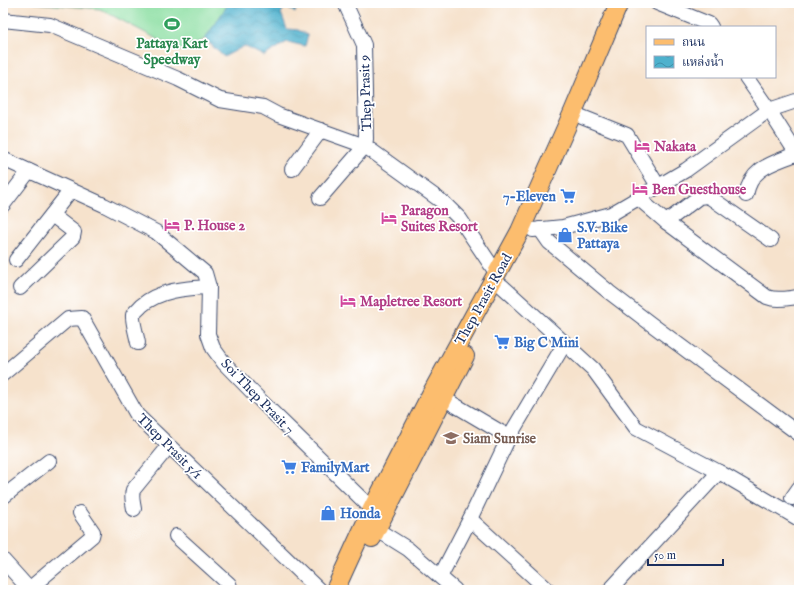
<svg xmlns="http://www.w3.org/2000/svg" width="802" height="593" font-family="'IM FELL English','Noto Serif Thai',serif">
	<defs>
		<pattern id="water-waves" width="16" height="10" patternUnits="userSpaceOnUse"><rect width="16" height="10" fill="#4eb1cd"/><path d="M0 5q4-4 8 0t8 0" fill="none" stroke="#4090aa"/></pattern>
	</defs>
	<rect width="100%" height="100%" fill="#fff"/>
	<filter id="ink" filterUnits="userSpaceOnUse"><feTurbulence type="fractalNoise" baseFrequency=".025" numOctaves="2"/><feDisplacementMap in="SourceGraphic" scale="8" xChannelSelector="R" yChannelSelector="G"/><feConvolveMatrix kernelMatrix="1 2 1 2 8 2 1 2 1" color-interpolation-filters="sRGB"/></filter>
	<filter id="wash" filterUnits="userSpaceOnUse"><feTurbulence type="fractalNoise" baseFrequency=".012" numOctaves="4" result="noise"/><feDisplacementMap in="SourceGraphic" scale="16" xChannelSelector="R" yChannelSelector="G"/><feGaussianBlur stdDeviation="0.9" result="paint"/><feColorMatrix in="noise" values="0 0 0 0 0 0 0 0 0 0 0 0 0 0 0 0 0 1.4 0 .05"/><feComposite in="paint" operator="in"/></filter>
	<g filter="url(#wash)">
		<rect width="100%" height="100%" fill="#f6e2cc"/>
		<polygon fill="#8adea1" stroke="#528680" points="34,3 229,3 205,39 180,51 100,9"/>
		<polygon fill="url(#water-waves)" stroke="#347096" points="229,3 297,3 297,4 295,13 286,6 281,13 287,29 298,30 308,35 305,46 287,42 264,56 244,46 224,57 205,39"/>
	</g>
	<g filter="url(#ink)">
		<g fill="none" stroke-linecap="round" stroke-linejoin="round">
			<defs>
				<g id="minor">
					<polyline points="345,3 364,45 366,139 365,146"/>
					<polyline points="657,3 709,24 711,27"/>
					<polyline points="3,20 50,25 178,79 220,100 263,107 278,115 365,146 444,203 460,219 497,274"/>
					<polyline points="582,117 627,135 658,186"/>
					<polyline points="3,159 104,205 156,232 205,273 209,287 208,334 213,348 224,363 263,403 372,509"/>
					<polyline points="292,169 321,130"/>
					<path d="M 746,195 C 751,168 771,164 793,155 L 795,151 L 769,110 L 746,77"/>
					<polyline points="320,198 365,146"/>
					<path d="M 638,198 L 666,222 L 767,297 C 777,301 788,298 799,297"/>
					<polyline points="3,205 29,171"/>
					<polyline points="666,222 699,197 706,196 711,198 771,240"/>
					<polyline points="540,229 549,242 609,292 651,324 799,434"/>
					<polyline points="533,230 563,227 611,214 686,170 769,110 799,100"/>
					<polyline points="16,260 71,190"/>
					<polyline points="502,286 593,369 636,428 719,472 799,519"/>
					<polyline points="20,288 73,237 74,232 52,215"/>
					<path d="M 138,343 C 137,337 132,320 133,315 C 134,312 139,309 141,306 C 159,290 186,288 209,287"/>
					<polyline points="3,374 68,319 82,318 137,415 319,590"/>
					<polyline points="443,398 509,437"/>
					<polyline points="3,497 49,461"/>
					<polyline points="792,498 799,488"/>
					<path d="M 134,509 C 133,502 131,497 133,490 L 169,446"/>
					<polyline points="470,519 548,590"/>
					<polyline points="376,529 408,549 455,590"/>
					<polyline points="176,536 229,584 231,590"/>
					<polyline points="3,560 30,590"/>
					<polyline points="440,577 470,519 509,437 565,343"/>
					<polyline points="29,589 92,536 93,532 80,513"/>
					<polyline points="610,590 719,472"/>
				</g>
				<g id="major">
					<polyline points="372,538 465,356"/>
					<polyline points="335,590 372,509 431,394 520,231 573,112 619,3"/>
				</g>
			</defs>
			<use href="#minor" stroke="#3c4a6e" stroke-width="16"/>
			<use href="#major" stroke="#3c4a6e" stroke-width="20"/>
			<use href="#minor" stroke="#fff" stroke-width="14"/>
			<use href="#major" stroke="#fcbd6e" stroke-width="18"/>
		</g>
	</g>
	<defs>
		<symbol id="stadium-bare" viewBox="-9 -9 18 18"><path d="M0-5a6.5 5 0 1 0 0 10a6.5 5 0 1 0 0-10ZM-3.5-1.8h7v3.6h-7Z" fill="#2e9e5b" stroke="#fff" stroke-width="2.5" paint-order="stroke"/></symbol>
		<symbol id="hotel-bare" viewBox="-9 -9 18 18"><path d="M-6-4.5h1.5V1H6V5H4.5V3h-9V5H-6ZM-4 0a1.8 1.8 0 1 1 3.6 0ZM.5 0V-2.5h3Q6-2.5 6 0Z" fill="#d1479c" stroke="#fff" stroke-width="2.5" paint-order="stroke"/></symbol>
		<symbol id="supermarket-bare" viewBox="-9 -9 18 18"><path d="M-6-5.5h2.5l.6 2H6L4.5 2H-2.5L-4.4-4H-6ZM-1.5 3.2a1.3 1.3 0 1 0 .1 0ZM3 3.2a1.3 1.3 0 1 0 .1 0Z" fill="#3f7fe0" stroke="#fff" stroke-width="2.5" paint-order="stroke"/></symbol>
		<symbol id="shop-bare" viewBox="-9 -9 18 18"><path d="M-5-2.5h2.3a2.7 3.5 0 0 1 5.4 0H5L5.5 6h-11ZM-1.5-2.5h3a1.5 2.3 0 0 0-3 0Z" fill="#3f7fe0" stroke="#fff" stroke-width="2.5" paint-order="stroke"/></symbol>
		<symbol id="school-bare" viewBox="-9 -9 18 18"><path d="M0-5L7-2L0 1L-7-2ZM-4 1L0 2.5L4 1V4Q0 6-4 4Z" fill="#8d6e63" stroke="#fff" stroke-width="2.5" paint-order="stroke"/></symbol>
	</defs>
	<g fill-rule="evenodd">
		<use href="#stadium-bare" x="161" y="13" width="22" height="22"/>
		<use href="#hotel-bare" x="631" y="135" width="22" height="22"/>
		<use href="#hotel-bare" x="629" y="178" width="22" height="22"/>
		<use href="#supermarket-bare" x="557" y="185" width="22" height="22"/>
		<use href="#hotel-bare" x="378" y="207" width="22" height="22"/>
		<use href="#hotel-bare" x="161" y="214" width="22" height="22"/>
		<use href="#shop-bare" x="554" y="224" width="22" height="22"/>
		<use href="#hotel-bare" x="337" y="290" width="22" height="22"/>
		<use href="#supermarket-bare" x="491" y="331" width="22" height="22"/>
		<use href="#school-bare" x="440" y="427" width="22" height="22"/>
		<use href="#supermarket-bare" x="278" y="456" width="22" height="22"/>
		<use href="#shop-bare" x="317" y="502" width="22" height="22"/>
	</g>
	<g text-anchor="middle" stroke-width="3.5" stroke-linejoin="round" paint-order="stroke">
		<g font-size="14" font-weight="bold" fill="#27864d" stroke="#fff">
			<text x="172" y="48">Pattaya Kart<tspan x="172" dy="16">Speedway</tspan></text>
		</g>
		<g font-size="14" fill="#1b2f5e" stroke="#fff">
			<text transform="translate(365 93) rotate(-92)" y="5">Thep Prasit 9</text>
			<text transform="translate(483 299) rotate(-61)" y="5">Thep Prasit Road</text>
			<text transform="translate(258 396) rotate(46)" y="5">Soi Thep Prasit 7</text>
			<text transform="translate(170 446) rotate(45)" y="5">Thep Prasit 5/1</text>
		</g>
		<g font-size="14" font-weight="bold" fill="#b23c85" stroke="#fff" text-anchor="start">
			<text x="654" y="151">Nakata</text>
			<text x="652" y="194">Ben Guesthouse</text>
			<text x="401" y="215">Paragon<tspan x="401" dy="16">Suites Resort</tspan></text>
			<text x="184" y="230">P. House 2</text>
			<text x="360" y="306">Mapletree Resort</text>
		</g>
		<g font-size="14" font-weight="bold" fill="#366cbe" stroke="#fff" text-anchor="start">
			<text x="556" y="201" text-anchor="end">7-Eleven</text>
			<text x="577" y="232">S.V. Bike<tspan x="577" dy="16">Pattaya</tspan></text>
			<text x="514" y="347">Big C Mini</text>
			<text x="301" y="472">FamilyMart</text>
			<text x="340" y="518">Honda</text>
		</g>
		<g font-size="14" font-weight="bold" fill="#785e54" stroke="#fff" text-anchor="start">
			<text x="463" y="443">Siam Sunrise</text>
		</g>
	</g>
	<rect width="802" height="593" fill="none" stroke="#fff" stroke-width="16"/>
	<rect x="646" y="26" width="130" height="52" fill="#ffffff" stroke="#a4acbf"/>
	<rect x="654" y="39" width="20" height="6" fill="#fcbd6e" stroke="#a4acbf"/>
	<text x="682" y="46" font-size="12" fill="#1b2f5e">ถนน</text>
	<rect x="654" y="56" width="20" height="12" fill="url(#water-waves)" stroke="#a4acbf"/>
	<text x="682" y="66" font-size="12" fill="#1b2f5e">แหล่งน้ำ</text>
	<path d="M648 559v6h75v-6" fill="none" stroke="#1b2f5e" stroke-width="2"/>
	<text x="654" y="559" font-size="12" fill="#1b2f5e" stroke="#ffffff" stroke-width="3" paint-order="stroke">50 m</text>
</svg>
